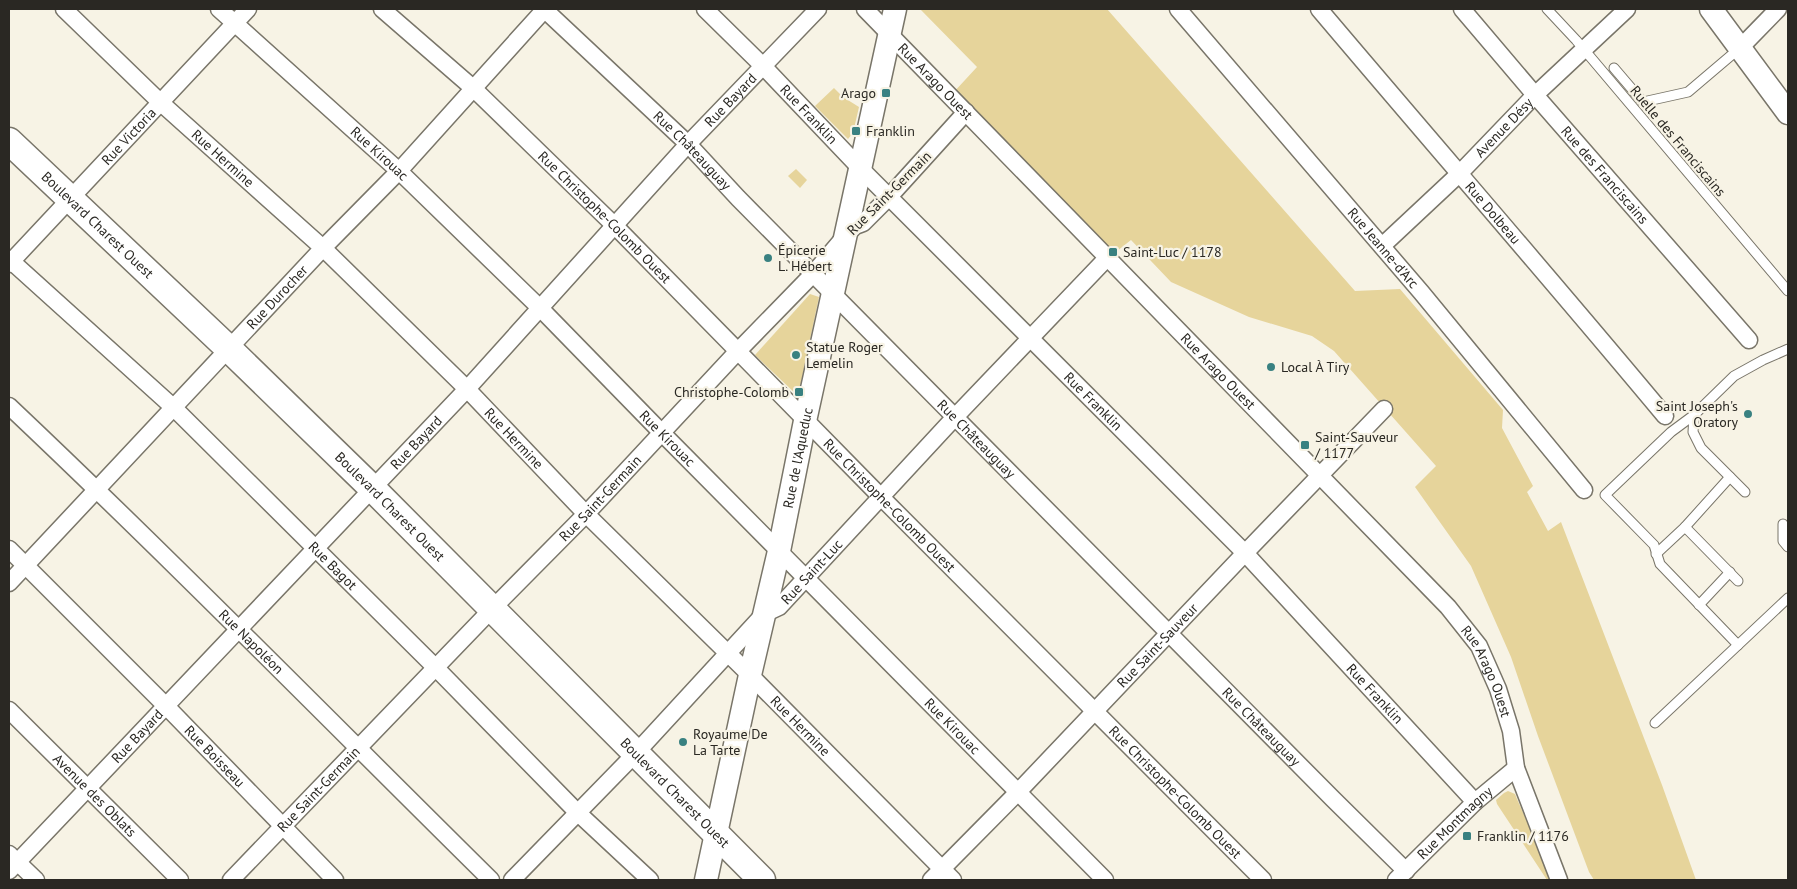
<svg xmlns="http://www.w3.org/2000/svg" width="1797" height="889" font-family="'PT Sans',sans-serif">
	<rect width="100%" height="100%" fill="#f7f3e5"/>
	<g fill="#e6d49b">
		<polygon points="920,9 1107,9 1355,291 1400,289 1503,410 1502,428 1533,486 1527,492 1548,531 1561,522 1662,785 1696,880 1594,880 1589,872 1538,736 1511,657 1471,566 1415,487 1436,466 1334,351 1312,336 1249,317 1171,282 1131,240 1112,255 953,93 977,67"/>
		<polygon points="834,88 843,97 859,107 853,133 848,139 815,106"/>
		<polygon points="796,169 807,180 800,188 788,176"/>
		<polygon points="810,294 819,297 798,396 755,355"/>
		<polygon points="1508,791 1515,794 1517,799 1553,880 1547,880 1497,804 1496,800 1504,793"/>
	</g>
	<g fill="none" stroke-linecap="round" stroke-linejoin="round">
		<defs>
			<g id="lane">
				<polyline points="1547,9 1576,40 1788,291"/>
				<polyline points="1614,68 1643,102 1688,92 1741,47"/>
				<polyline points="1694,415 1671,432 1605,495 1654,545 1660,564 1738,645"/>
				<polyline points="1745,492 1701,448 1693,432 1694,415 1734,376 1763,360 1788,349"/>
				<polyline points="1783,524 1783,541 1788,547"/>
				<polyline points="1685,527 1738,581"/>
				<polyline points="1656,554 1685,527 1730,477"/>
				<polyline points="1699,605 1730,572"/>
				<polyline points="1655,723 1788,598"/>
			</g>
			<g id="street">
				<path id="s1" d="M 64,9 L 160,102 L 323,248 L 467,389 L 586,514 L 750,675 L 953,880"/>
				<path id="s2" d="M 219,9 L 399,171 L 539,307 L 661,432 L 1105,880"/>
				<path id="s3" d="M 382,9 L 473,88 L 615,226 L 881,497 L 1263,880"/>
				<path id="s4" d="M 544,9 L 688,144 L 738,198 L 1333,799 L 1406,871"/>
				<path id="s5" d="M 705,9 L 764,67 L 860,168 L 1245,553 L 1475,802"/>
				<path id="s6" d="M 865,9 L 1448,607 L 1479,646 L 1498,689 L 1511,731 L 1516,768 L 1559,880"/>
				<path id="s7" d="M 1178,9 L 1421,292 L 1584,490"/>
				<path id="s8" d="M 1319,9 C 1434,145 1551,279 1665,416"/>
				<path id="s9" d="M 1462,9 L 1535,95 L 1749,340"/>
				<polyline points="1741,47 1778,9"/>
				<path id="s10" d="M 1382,246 L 1459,174 L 1535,95 L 1627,9"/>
				<path id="s11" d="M 9,259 L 173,407 L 436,668 L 577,812 L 650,880"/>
				<path id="s12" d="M 9,264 L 248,9"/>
				<path id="s13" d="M 9,406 C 173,561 331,722 491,880"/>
				<path id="s14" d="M 9,549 L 166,706 L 335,880"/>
				<path id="s15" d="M 9,583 L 323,248 L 399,171 L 545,9"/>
				<path id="s16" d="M 9,710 L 180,880"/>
				<polyline points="9,854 36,880"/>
				<path id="s17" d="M 9,871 L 467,389 L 688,144 L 818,9"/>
				<path id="s18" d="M 231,880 L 493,608 L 586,514 L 737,352 L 813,274 L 847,234 L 855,226 L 863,223 L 889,197 L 966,112"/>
				<path id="s19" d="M 512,880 L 635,754 L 764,614 L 779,607 L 955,417 L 1107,258"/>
				<path id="s20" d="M 931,880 L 1018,792 L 1245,553 L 1384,409"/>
				<path id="s21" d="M 1396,880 L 1475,802 L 1516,768"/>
			</g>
			<g id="secondary">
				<polyline points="1711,9 1788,113"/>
				<path id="s22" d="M 706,880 L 750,675 L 779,551 L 805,421 L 895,9"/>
			</g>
			<g id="primary">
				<path id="s23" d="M 9,141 L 229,349 L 372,488 L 762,880"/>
			</g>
		</defs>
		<use href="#lane" stroke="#797569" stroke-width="11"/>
		<use href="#street" stroke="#797569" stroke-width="19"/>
		<use href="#secondary" stroke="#797569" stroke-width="25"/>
		<use href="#primary" stroke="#797569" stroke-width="29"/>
		<use href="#lane" stroke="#fff" stroke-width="9"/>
		<use href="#street" stroke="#fff" stroke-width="16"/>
		<use href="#secondary" stroke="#fff" stroke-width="22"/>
		<use href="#primary" stroke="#fff" stroke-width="26"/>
	</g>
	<g fill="#398181" stroke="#f7f3e5" stroke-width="2">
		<rect x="881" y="88" width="10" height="10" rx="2.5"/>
		<rect x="851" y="126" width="10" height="10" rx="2.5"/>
		<rect x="1108" y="247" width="10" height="10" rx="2.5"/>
		<circle cx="768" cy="258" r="5"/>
		<circle cx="796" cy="355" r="5"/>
		<circle cx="1271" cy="367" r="5"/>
		<rect x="794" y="387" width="10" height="10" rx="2.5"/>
		<circle cx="1748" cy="414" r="5"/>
		<rect x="1300" y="440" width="10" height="10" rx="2.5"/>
		<circle cx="683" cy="742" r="5"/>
		<rect x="1462" y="831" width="10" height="10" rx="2.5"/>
	</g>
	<g text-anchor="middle" stroke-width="4.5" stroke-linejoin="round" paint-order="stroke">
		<g font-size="14" fill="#2a2823" stroke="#f7f3e5">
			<text dy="5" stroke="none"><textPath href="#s6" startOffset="101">Rue Arago Ouest</textPath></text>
			<text dy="5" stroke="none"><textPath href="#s17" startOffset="1056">Rue Bayard</textPath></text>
			<text dy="5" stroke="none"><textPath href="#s5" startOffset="148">Rue Franklin</textPath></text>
			<text dy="5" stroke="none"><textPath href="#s10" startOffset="170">Avenue Désy</textPath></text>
			<text dy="5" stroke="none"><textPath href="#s12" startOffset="175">Rue Victoria</textPath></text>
			<text transform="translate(1678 141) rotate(50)" y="5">Ruelle des Franciscains</text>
			<text dy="5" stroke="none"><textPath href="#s4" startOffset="205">Rue Châteauguay</textPath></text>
			<text dy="5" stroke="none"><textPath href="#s2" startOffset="216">Rue Kirouac</textPath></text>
			<text dy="5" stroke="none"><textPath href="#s1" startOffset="218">Rue Hermine</textPath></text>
			<text dy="5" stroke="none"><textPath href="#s9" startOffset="219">Rue des Franciscains</textPath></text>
			<text transform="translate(889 193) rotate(-45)" y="5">Rue Saint-Germain</text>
			<text dy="5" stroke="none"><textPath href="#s8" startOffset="268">Rue Dolbeau</textPath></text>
			<text dy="5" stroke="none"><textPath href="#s3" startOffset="305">Rue Christophe-Colomb Ouest</textPath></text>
			<text dy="5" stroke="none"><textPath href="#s23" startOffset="122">Boulevard Charest Ouest</textPath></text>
			<text dy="5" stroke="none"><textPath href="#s7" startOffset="315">Rue Jeanne-d'Arc</textPath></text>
			<text dy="5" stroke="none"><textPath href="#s15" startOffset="392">Rue Durocher</textPath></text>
			<text dy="5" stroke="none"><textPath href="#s6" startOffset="506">Rue Arago Ouest</textPath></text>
			<text dy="5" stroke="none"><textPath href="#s5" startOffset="552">Rue Franklin</textPath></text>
			<text dy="5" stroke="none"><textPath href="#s1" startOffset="622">Rue Hermine</textPath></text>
			<text dy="5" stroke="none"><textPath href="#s2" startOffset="621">Rue Kirouac</textPath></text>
			<text dy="5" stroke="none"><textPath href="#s4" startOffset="610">Rue Châteauguay</textPath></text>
			<text dy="5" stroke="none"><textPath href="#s17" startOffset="591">Rue Bayard</textPath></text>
			<text dy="5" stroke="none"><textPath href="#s22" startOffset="432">Rue de l'Aqueduc</textPath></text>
			<text dy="5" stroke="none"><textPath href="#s18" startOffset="531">Rue Saint-Germain</textPath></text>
			<text dy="5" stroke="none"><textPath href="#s3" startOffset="710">Rue Christophe-Colomb Ouest</textPath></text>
			<text dy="5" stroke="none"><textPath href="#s23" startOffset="528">Boulevard Charest Ouest</textPath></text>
			<text dy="5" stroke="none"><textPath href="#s11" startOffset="446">Rue Bagot</textPath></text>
			<text dy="5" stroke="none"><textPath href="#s19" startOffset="431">Rue Saint-Luc</textPath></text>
			<text dy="5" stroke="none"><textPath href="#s13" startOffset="338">Rue Napoléon</textPath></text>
			<text dy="5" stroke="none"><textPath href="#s20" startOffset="326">Rue Saint-Sauveur</textPath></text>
			<text dy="5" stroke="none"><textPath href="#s6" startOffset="911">Rue Arago Ouest</textPath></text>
			<text dy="5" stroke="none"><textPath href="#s5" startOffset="958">Rue Franklin</textPath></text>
			<text dy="5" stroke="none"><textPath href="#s1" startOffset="1028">Rue Hermine</textPath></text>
			<text dy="5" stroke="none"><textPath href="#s2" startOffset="1026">Rue Kirouac</textPath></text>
			<text dy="5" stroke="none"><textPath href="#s4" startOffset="1015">Rue Châteauguay</textPath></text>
			<text dy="5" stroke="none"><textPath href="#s17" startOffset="186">Rue Bayard</textPath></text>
			<text dy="5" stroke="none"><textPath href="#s14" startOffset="292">Rue Boisseau</textPath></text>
			<text dy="5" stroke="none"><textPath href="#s18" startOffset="126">Rue Saint-Germain</textPath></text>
			<text dy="5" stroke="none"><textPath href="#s3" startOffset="1115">Rue Christophe-Colomb Ouest</textPath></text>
			<text dy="5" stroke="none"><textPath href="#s23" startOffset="932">Boulevard Charest Ouest</textPath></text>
			<text dy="5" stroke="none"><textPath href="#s16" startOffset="121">Avenue des Oblats</textPath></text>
			<text dy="5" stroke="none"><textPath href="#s21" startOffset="82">Rue Montmagny</textPath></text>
		</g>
		<g font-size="14" fill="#2a2823" stroke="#f7f3e5" text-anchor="start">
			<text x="876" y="98" text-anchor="end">Arago</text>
			<text x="866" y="136">Franklin</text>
			<text x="778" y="255">Épicerie<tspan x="778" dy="16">L. Hébert</tspan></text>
			<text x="1123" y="257">Saint-Luc / 1178</text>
			<text x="806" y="352">Statue Roger<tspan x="806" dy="16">Lemelin</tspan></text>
			<text x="1281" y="372">Local À Tiry</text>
			<text x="789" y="397" text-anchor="end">Christophe-Colomb</text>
			<text x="1738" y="411" text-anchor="end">Saint Joseph's<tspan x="1738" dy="16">Oratory</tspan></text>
			<text x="1315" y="442">Saint-Sauveur<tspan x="1315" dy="16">/ 1177</tspan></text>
			<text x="693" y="739">Royaume De<tspan x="693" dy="16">La Tarte</tspan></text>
			<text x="1477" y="841">Franklin / 1176</text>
		</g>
	</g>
	<rect width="1797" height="889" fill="none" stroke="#2a2823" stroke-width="20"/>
</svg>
